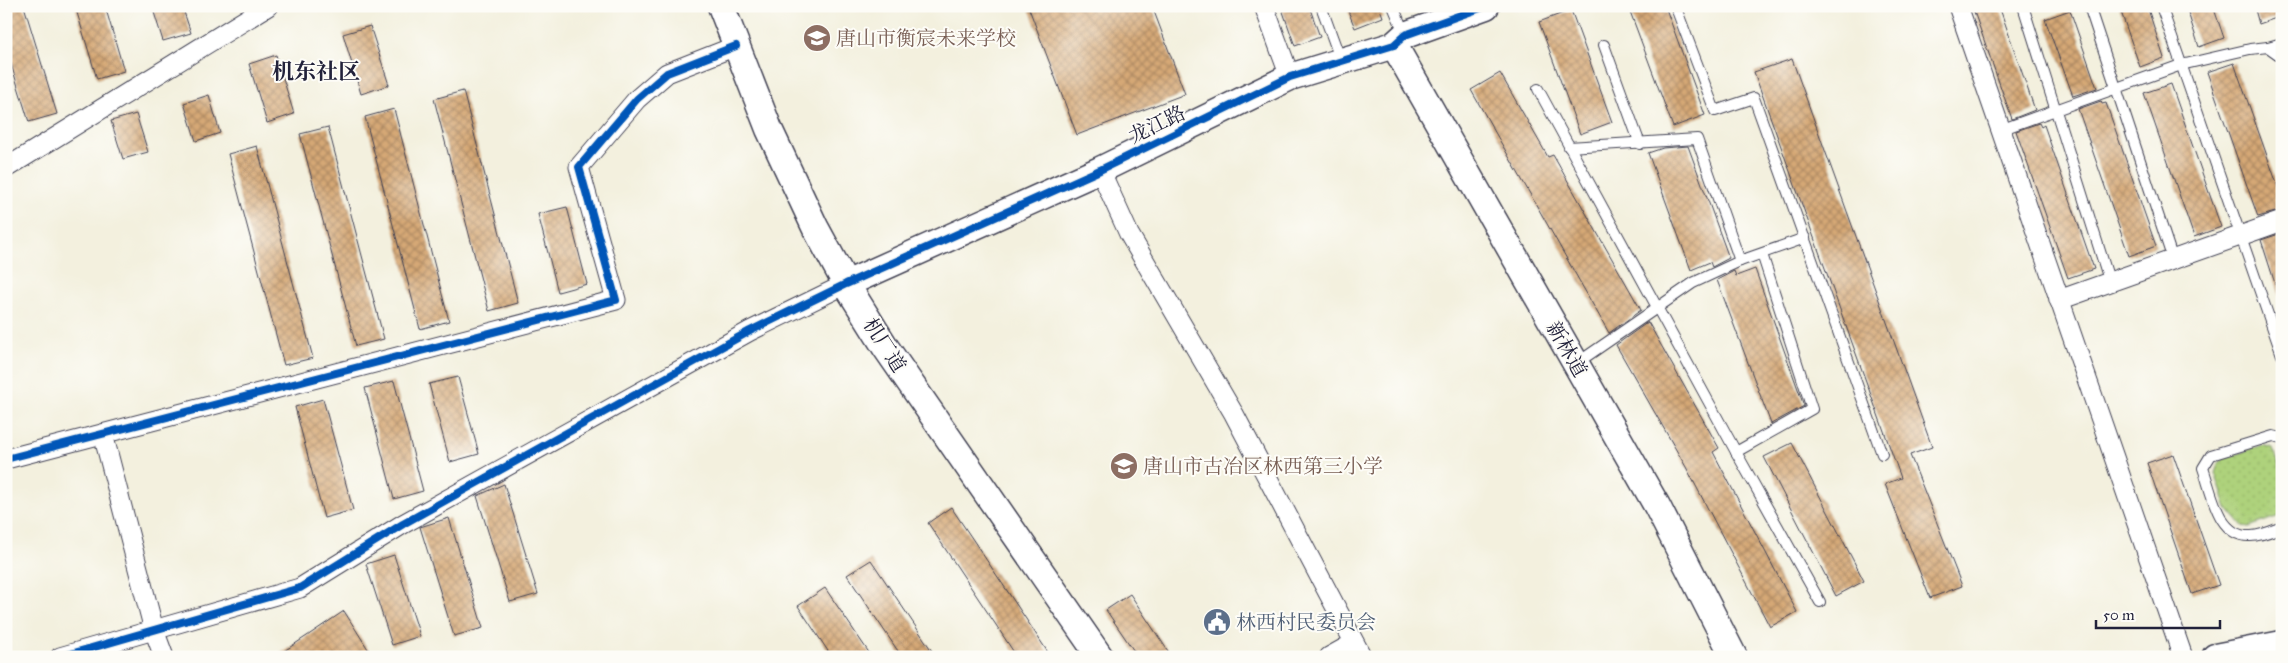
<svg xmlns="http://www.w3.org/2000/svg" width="2288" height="663" font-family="'IM FELL Great Primer','Noto Serif SC',serif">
	<defs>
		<pattern id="garden-dots" width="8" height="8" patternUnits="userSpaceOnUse" patternTransform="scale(1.25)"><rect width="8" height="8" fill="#aed27b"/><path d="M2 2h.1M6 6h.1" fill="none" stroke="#95b46b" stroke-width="1.8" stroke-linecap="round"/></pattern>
		<pattern id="building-cross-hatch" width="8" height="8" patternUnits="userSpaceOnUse" patternTransform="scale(1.25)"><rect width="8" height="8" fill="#d5a876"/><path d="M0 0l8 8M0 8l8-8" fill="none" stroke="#ac8862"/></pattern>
	</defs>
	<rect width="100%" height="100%" fill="#fdfcf7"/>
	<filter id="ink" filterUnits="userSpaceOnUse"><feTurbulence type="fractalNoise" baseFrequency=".02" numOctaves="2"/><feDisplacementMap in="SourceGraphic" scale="10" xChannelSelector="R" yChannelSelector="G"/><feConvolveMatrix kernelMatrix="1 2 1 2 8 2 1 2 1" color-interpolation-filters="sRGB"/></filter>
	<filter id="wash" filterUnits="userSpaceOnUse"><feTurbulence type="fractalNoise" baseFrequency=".0096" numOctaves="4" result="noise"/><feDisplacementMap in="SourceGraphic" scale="20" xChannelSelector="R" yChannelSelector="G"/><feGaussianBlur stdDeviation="1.12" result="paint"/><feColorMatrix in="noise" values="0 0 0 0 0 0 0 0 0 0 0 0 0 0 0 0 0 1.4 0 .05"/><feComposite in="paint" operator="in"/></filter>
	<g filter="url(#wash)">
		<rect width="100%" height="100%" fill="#f3f0de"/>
		<polygon fill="url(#garden-dots)" stroke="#687a5b" points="2262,445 2273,448 2282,471 2282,515 2249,527 2242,526 2227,508 2215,473 2218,464 2223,459"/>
		<g id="blocks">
			<g fill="url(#building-cross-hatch)">
				<polygon points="6,6 24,6 57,114 29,122 6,48"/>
				<polygon points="75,6 105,6 124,71 97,79"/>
				<polygon points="152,6 182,6 191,33 163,41"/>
				<polygon points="1028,6 1152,6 1185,94 1077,135"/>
				<polygon points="1281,6 1309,6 1320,37 1295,46"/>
				<polygon points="1346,6 1379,6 1383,17 1355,28"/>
				<polygon points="1628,6 1665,6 1705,115 1673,127"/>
				<polygon points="1972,6 1999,6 2035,110 2012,119"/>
				<polygon points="2119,6 2147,6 2164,58 2140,67"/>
				<polygon points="2186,6 2213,6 2224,38 2199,47"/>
				<polygon points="2254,6 2282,6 2282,16 2259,24"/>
				<polygon points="1571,10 1612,122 1580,134 1539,22"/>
				<polygon points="2070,10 2097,88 2073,96 2045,19"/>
				<polygon points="370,26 389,85 361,94 343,34"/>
				<polygon points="276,55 294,114 267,123 249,64"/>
				<polygon points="1792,59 1932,447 1910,455 1962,586 1930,598 1885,484 1901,478 1754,72"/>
				<polygon points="2234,63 2282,198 2282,210 2258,217 2207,72"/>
				<polygon points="1500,73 1548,157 1553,155 1641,310 1609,333 1471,90"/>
				<polygon points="2171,84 2221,227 2194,237 2144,93"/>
				<polygon points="463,91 518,303 489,311 434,99"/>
				<polygon points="209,95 220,133 196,141 184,103"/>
				<polygon points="2101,101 2102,104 2106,103 2156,246 2129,256 2078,109"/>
				<polygon points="394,109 449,321 420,329 365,117"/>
				<polygon points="136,114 148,152 123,159 111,121"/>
				<polygon points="2039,123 2041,127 2044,125 2094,269 2068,278 2016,131"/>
				<polygon points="328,127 384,339 356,346 300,134"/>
				<polygon points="257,146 313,358 284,365 228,154"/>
				<polygon points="1688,146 1729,258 1712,267 1710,262 1691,270 1648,153 1663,148"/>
				<polygon points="567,207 587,284 558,292 538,214"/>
				<polygon points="2282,233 2282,296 2279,296 2261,240"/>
				<polygon points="1755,269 1804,406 1771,424 1717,280 1734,271 1736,276"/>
				<polygon points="1648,322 1719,448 1713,452 1797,612 1770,627 1686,467 1616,345"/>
				<polygon points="458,377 479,454 450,462 429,384"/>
				<polygon points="394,381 423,491 394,499 365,388"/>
				<polygon points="323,399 353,510 324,518 295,407"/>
				<polygon points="1792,443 1864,581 1836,596 1764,457"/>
				<polygon points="2173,454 2219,585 2192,594 2147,463"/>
				<polygon points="504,484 538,594 510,602 477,496"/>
				<polygon points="951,507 1026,619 1051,657 1017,657 996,625 928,523"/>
				<polygon points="449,518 483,628 454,636 420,527"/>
				<polygon points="394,555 420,636 392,645 366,564"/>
				<polygon points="871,560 936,657 902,657 847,575"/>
				<polygon points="825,588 872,657 832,657 798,606"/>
				<polygon points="1130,594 1172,657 1138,657 1106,610"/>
				<polygon points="344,611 373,657 275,657 307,636"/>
			</g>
		</g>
	</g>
	<g filter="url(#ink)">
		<use href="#blocks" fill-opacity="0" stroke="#414153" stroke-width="1"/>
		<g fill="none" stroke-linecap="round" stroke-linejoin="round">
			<defs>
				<g id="lane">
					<polyline points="1321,6 1341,61"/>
					<polyline points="1393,6 1405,35"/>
					<polyline points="2023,6 2110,283"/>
					<polyline points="2089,6 2173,260"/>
					<polyline points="2161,6 2282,355"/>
					<polyline points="1676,8 1715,111 1754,98 1882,454"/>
					<polyline points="1604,45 1640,144"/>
					<polyline points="2268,47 2282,43"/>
					<polyline points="1538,89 1736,452 1820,602"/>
					<polyline points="2000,130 2181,65 2250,49 2268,47 2282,57"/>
					<polyline points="1569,147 1697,139 1740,261"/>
					<polyline points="1577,363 1693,283 1740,261 1805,238"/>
					<path d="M 2282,438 L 2273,436 L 2211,455 L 2203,468 C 2212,493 2218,538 2251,536 C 2261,536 2272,531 2282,527"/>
					<polyline points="1736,452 1812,409 1762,254"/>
				</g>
				<g id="street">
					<polyline points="1264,6 1290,77"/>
					<polyline points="1958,6 2183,657"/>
					<polyline points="6,168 268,6"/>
					<polyline points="1100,170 1129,234 1234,414 1362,657"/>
					<polyline points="2059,300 2282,221"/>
					<polyline points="103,434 154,630 164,657"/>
					<polyline points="6,459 616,300 579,167 637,99 667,73 736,46"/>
					<polyline points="60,657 300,588 403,524 750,331 846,284"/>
					<polyline points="1329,657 1354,643"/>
				</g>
				<g id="secondary">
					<polyline points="721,6 769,129 815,227 846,284 886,348 1100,657"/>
					<polyline points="1394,45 1657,506 1734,657"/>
					<polyline points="846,284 1100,170 1290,77 1394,45 1405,35 1486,6"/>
					<polyline points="2215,657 2282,644"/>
				</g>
			</defs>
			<use href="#lane" stroke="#414153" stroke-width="12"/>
			<use href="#street" stroke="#414153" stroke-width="21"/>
			<use href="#secondary" stroke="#414153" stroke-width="29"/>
			<use href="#lane" stroke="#fff" stroke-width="10"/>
			<use href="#street" stroke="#fff" stroke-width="19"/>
			<use href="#secondary" stroke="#fff" stroke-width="26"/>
			<defs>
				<g id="cycleway">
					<polyline points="6,459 616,300 579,167 637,99 667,73 736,46"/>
					<polyline points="60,657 300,588 403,524 750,331 846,284 1100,170 1290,77 1394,45 1405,35 1486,6"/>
				</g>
			</defs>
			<use href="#cycleway" stroke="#fdfcf7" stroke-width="11"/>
			<use href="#cycleway" stroke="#0057b8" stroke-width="8"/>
		</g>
	</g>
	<defs>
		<symbol id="school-disc" viewBox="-11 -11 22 22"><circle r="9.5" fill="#8d6e63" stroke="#fdfcf7"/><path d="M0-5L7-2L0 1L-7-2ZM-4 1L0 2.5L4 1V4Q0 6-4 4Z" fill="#fff"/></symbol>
		<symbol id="civic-disc" viewBox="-11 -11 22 22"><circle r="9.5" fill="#5c6f8a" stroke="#fdfcf7"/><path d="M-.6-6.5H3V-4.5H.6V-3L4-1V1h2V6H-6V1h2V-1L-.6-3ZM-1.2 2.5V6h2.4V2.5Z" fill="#fff"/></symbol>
	</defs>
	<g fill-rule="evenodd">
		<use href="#school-disc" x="801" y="22" width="32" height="32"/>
		<use href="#school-disc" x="1108" y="450" width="32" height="32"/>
		<use href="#civic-disc" x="1201" y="606" width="32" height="32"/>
	</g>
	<g text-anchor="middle" stroke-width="4" stroke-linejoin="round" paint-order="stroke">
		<g font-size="20" fill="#785e54" stroke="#fdfcf7" text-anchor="start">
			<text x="836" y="45">唐山市衡宸未来学校</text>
			<text x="1143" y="473">唐山市古冶区林西第三小学</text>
		</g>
		<g font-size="20" fill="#22223b" stroke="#fdfcf7">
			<text transform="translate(1157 124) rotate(-26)" y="7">龙江路</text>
			<text transform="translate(885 345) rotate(57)" y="7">机厂道</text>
			<text transform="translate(1567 349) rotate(60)" y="7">新林道</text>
		</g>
		<g font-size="20" fill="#4e5e75" stroke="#fdfcf7" text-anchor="start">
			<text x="1236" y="629">林西村民委员会</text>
		</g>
		<g font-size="22" font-weight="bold" fill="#22223b" stroke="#fdfcf7">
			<text x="316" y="79">机东社区</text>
		</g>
	</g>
	<rect width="2288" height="663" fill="none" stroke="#fdfcf7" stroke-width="25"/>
	<path d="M2096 620v8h124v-8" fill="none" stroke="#22223b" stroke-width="2.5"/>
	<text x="2103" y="620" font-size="15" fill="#22223b" stroke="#fdfcf7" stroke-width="4" paint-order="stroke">50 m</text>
</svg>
